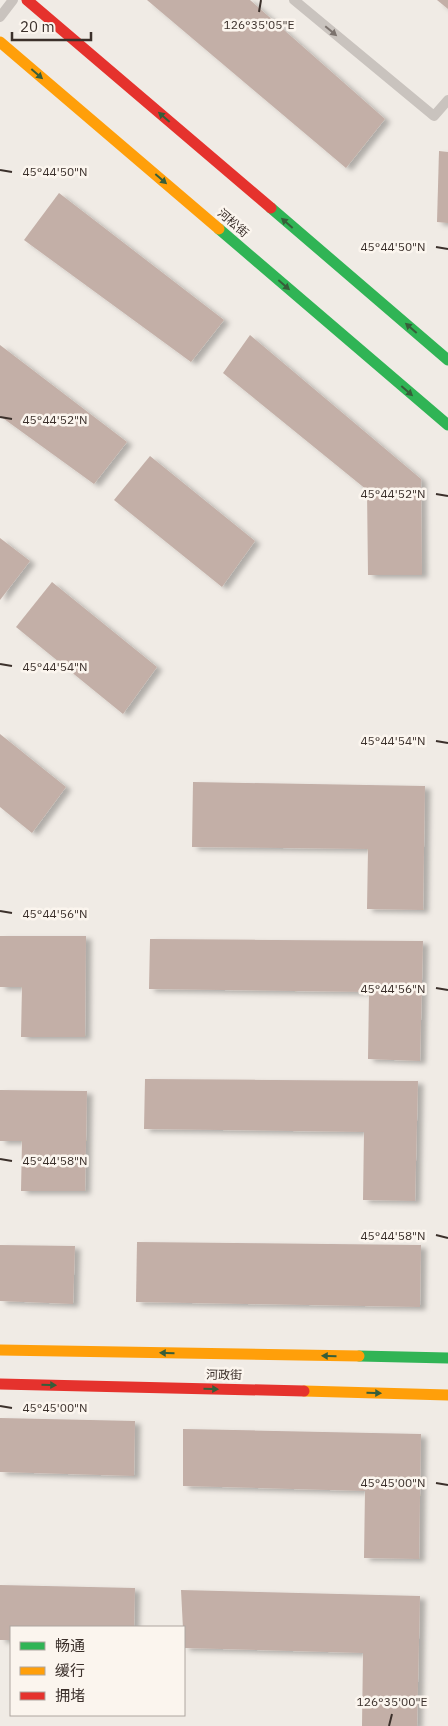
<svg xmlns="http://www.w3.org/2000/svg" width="448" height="1726" font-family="'IBM Plex Sans','Noto Sans SC',sans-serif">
	<defs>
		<filter id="shadow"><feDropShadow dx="5.5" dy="3" stdDeviation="2.5" flood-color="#0004"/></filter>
	</defs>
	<rect width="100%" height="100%" fill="#f0ebe5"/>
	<g fill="#c3afa7" filter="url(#shadow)">
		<polygon points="147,0 250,0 385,119 346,168"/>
		<polygon points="437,0 448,0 448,9"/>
		<polygon points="439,151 448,152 448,223 437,222"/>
		<polygon points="59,193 224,320 191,362 24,240"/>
		<polygon points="250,335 421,479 422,575 368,575 367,490 223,373"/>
		<polygon points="0,345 127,442 94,484 0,416"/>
		<polygon points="150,456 255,541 222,587 114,500"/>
		<polygon points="0,538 30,561 0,600"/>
		<polygon points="52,582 157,667 123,714 16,627"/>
		<polygon points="0,734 66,787 32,833 0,807"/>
		<polygon points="193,782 425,786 423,910 367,909 368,849 192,847"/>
		<polygon points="0,936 86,936 85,1037 21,1037 22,987 0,987"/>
		<polygon points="150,939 423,941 420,1061 368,1059 369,992 149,989"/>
		<polygon points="145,1079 418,1081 415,1201 363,1200 364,1132 144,1129"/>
		<polygon points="0,1090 87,1091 85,1191 21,1191 22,1141 0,1141"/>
		<polygon points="137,1242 421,1245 420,1307 136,1302"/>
		<polygon points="0,1245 75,1246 73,1304 0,1301"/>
		<polygon points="0,1418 135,1421 134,1476 0,1472"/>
		<polygon points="183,1429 421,1434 419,1559 364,1558 365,1491 183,1486"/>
		<polygon points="0,1585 135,1588 134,1627 11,1627 11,1640 0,1640"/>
		<polygon points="181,1590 420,1596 417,1726 362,1726 363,1653 184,1648"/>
	</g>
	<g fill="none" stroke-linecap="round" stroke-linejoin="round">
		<g stroke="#c9c3be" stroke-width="10">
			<polyline points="294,0 434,116 448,100"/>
			<polyline points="0,17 13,0"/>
		</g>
		<g stroke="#30b455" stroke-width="11">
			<polyline points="271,208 448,360"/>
			<polyline points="219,229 448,425"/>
			<polyline points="359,1356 448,1358"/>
		</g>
		<g stroke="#ff9f0a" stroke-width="11">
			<polyline points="0,42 219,229"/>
			<polyline points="0,1350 359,1356"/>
			<polyline points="304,1391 448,1395"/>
		</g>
		<g stroke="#e5322d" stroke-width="11">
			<polyline points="27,0 271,208"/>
			<polyline points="0,1384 304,1391"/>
		</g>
	</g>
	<defs><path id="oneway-solid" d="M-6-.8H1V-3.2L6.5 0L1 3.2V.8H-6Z" transform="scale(1.25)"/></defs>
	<use fill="#7b726d" href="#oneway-solid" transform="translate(331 31) rotate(40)"/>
	<g fill="#375e3a">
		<use href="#oneway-solid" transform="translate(37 74) rotate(41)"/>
		<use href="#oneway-solid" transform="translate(164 117) rotate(-139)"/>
		<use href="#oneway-solid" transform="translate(161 179) rotate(41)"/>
		<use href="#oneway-solid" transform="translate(287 223) rotate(-139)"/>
		<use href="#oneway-solid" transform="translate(284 285) rotate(41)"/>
		<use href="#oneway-solid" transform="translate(411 328) rotate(-139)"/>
		<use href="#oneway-solid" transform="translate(407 391) rotate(41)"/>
		<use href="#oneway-solid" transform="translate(167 1353) rotate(-179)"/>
		<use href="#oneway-solid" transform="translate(329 1356) rotate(-179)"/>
		<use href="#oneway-solid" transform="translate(49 1385) rotate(1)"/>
		<use href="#oneway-solid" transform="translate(211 1389) rotate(1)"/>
		<use href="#oneway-solid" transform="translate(374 1393) rotate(1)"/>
	</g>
	<path fill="none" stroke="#3b302b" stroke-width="2" d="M 259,12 L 261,0M 0,170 L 12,172M 436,247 L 448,249M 0,417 L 12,419M 436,494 L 448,496M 0,664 L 12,666M 436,741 L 448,743M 0,911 L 12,913M 436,988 L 448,990M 0,1159 L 12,1161M 436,1235 L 448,1238M 0,1406 L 12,1408M 436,1483 L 448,1485M 389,1726 L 392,1714"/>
	<g text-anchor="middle" stroke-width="5" stroke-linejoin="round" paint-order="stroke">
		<g font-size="12" fill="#3b302b" stroke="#fbf5ee">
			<text transform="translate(233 223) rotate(41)" y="4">河松街</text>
			<text transform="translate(224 1375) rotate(1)" y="4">河政街</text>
		</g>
	</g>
	<g font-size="12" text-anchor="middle" fill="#3b302b" stroke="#fbf5ee" stroke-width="5" stroke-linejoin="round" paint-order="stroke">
		<text x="259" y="29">126°35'05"E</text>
		<text x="55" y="176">45°44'50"N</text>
		<text x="393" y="251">45°44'50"N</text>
		<text x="55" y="424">45°44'52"N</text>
		<text x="393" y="498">45°44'52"N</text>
		<text x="55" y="671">45°44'54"N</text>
		<text x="393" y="745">45°44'54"N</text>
		<text x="55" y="918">45°44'56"N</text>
		<text x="393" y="993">45°44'56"N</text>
		<text x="55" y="1165">45°44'58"N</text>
		<text x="393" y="1240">45°44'58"N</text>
		<text x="55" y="1412">45°45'00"N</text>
		<text x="393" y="1487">45°45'00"N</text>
		<text x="392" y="1706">126°35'00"E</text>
	</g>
	<rect x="10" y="1626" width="175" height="90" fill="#fbf5ee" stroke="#aea6a0"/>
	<rect x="20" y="1642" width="25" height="8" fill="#30b455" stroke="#aea6a0"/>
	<text x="55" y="1651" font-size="15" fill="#3b302b">畅通</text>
	<rect x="20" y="1667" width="25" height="8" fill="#ff9f0a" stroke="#aea6a0"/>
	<text x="55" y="1676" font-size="15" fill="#3b302b">缓行</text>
	<rect x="20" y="1692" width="25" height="8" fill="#e5322d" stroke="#aea6a0"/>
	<text x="55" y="1701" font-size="15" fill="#3b302b">拥堵</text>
	<path d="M12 32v8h79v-8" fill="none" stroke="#3b302b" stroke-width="2.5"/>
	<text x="20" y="32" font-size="15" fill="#3b302b" stroke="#fbf5ee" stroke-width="4" paint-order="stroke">20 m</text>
</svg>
